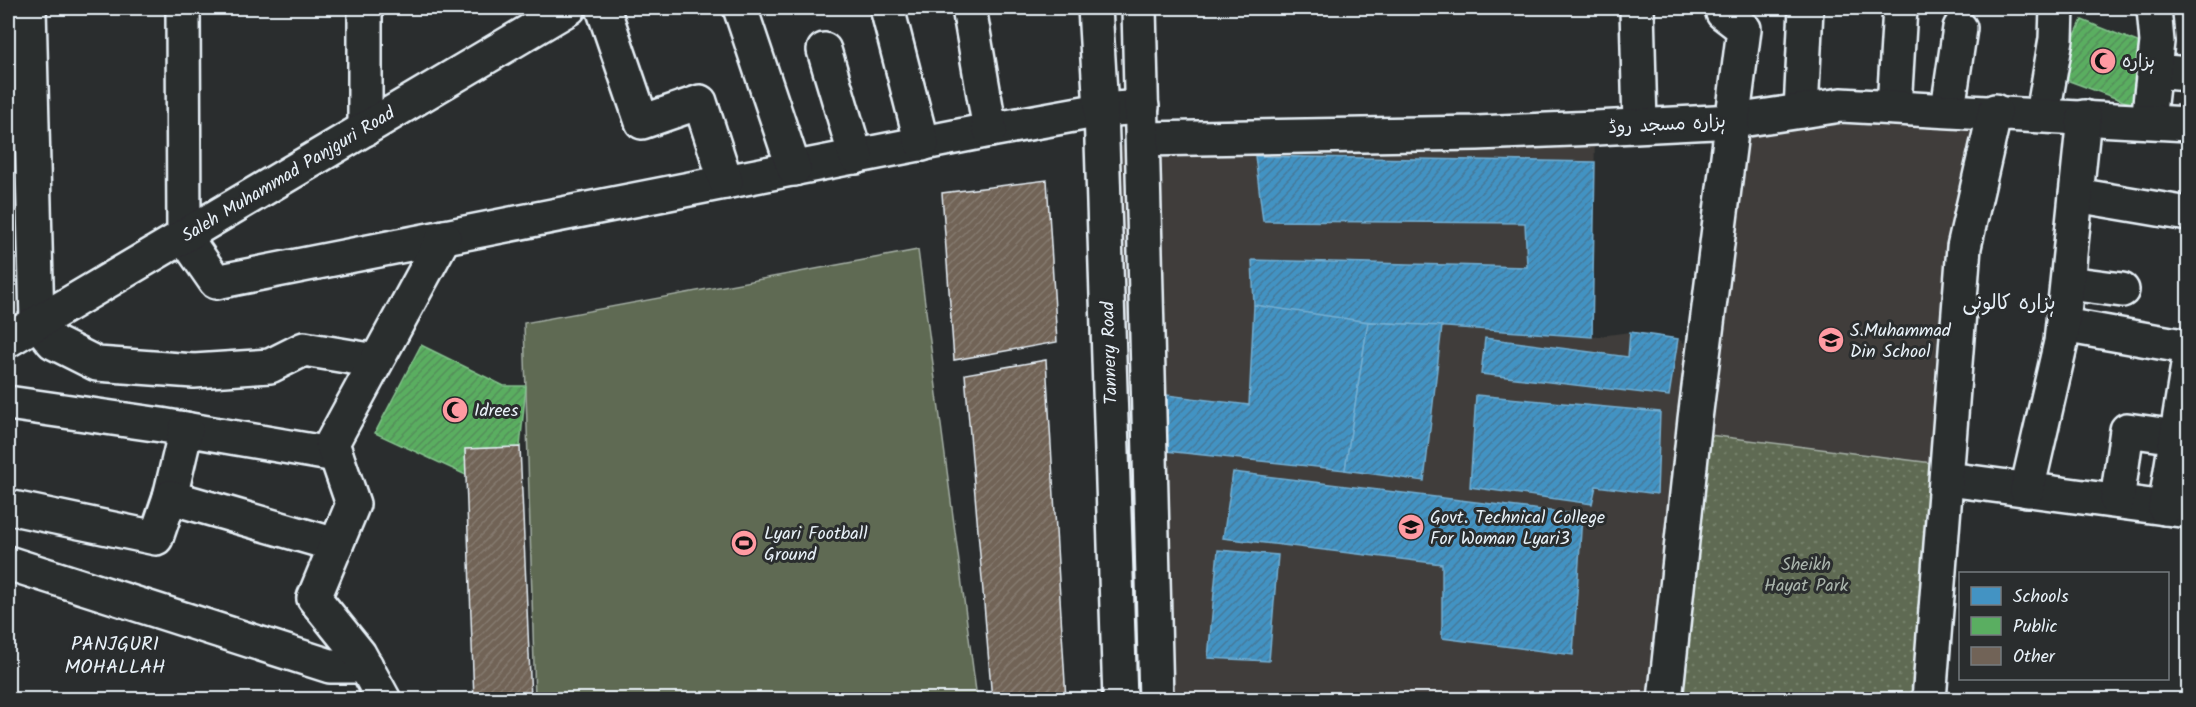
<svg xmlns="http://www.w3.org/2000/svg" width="2196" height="707" font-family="Kalam,'Playpen Sans Arabic',sans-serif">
	<defs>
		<pattern id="park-dots" width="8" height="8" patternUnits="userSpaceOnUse" patternTransform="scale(1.5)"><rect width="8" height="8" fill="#5f6b52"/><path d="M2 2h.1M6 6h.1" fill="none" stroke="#76816c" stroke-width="1.8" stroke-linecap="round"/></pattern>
		<pattern id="schools-hatch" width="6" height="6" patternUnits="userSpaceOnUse" patternTransform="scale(1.5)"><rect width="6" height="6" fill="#4393c3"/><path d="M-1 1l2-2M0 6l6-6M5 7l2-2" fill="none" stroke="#447999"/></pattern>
		<pattern id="public-hatch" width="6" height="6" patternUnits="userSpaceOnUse" patternTransform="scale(1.5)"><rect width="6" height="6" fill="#5aae61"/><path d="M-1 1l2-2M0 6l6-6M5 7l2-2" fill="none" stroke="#548f5a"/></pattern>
		<pattern id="building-hatch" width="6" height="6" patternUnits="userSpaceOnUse" patternTransform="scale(1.5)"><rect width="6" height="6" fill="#716357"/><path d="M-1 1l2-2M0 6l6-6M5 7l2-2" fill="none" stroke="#857a70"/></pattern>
	</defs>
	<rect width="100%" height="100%" fill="#2a2d2e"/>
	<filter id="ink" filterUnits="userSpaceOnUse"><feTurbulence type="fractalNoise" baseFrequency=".0167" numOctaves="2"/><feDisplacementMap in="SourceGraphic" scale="12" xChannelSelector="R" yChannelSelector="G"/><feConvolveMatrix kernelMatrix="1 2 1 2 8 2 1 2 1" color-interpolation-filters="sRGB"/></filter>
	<g filter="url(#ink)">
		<polygon fill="#3f3d3a" points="1995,111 1948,465 1665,699 1148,699 1116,146 1595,128 1592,337 1630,332 1678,339 1703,354 1734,121"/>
		<polygon fill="url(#park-dots)" stroke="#a4aea5" stroke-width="1.5" points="1693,433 1948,465 1929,699 1665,700"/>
		<polygon fill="#5f6b52" stroke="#a4aea5" stroke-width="1.5" points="918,250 977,699 535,699 524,323"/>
		<g fill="url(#schools-hatch)" stroke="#74afd3" stroke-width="1.5">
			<polygon points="1255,156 1595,162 1592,337 1346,320 1254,305 1252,260 1527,267 1525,223 1263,221"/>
			<polygon points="1254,305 1368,322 1345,470 1166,451 1167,395 1249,405"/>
			<polygon points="1368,322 1442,326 1424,481 1345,470"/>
			<polygon points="1630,332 1678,339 1669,396 1481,374 1485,338 1628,357"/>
			<polygon points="1476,395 1660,412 1657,494 1596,486 1592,504 1470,487"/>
			<polygon points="1233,472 1582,515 1573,655 1442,638 1442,564 1223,538"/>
			<polygon points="1218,550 1278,555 1269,661 1208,658"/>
		</g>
		<g fill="url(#public-hatch)" stroke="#85c28e" stroke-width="1.5">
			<polygon points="2082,20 2145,45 2134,105 2056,76"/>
			<polygon points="421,345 504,386 526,386 520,447 465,449 466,475 375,433"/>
		</g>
		<g fill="url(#building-hatch)" stroke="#e8f1f8" stroke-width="1.5">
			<polygon points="1047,180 1057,342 954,360 942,193"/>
			<polygon points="1046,360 1066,700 992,700 965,374"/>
			<polygon points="520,447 531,700 474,700 465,449"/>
		</g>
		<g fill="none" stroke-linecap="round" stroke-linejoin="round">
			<defs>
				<g id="minor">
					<polyline points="29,8 37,322 53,342 97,364 194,371 270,366 304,349 376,361"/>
					<polyline points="183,8 184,236 216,282 990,130 1101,110 1142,107"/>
					<polyline points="603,8 642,122 700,102 726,182"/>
					<polyline points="740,8 794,169"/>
					<polyline points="887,8 922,144"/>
					<polyline points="969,8 990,130"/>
					<polyline points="1637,8 1640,125"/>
					<polyline points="824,50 856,157"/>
					<polyline points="2154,71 2188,74"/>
					<polyline points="1894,107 1900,8"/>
					<polyline points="1948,109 1960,28"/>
					<polyline points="1801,111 1806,8"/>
					<polyline points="2043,114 2056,39 2057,8"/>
					<polyline points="2148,121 2157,42 2154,8"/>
					<polyline points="365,129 365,8"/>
					<polyline points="1144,139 1477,133 1595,128 1734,121 1841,105 2188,124"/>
					<polyline points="2076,195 2188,214"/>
					<polyline points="2068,283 2122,290"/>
					<polyline points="2063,325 2188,347"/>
					<polyline points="8,340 569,8"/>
					<polyline points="8,403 161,425 336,455"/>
					<polyline points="1948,479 2188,511"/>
					<polyline points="2027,490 2061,342 2084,117"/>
					<polyline points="170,497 186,429"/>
					<polyline points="2117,501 2127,430 2177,437"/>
					<polyline points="8,507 156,538 170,497 336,545"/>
					<polyline points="2165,508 2188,365"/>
					<polyline points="8,563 330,666 366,666"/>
					<polyline points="384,700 359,654 314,598 353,504 332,443 444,237"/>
					<polyline points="1665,700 1695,419 1744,29 1723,13 1723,8"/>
					<polyline points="1929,700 1964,247 1995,111"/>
				</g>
				<g id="major">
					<polyline points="1095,8 1101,110 1120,700"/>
					<polyline points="1139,8 1156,700"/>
				</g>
			</defs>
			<use href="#minor" stroke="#e8f1f8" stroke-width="38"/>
			<use href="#major" stroke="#e8f1f8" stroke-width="38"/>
			<use href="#minor" stroke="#2a2d2e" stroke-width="33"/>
			<use href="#major" stroke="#2a2d2e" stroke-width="33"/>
		</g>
	</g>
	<defs>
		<symbol id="mosque-disc" viewBox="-11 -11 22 22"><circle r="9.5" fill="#ff9aa2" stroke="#2a2d2e"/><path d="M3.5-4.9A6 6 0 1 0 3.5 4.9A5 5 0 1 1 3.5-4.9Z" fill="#111"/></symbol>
		<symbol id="school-disc" viewBox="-11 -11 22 22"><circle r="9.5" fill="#ff9aa2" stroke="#2a2d2e"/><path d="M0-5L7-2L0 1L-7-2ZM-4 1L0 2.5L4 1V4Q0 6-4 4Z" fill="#111"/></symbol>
		<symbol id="stadium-disc" viewBox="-11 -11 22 22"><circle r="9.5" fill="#ff9aa2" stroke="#2a2d2e"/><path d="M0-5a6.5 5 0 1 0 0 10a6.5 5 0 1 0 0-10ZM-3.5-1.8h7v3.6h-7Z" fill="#111"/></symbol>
	</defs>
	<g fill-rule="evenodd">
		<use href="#mosque-disc" x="2088" y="46" width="30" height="30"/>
		<use href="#school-disc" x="1816" y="325" width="30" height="30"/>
		<use href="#mosque-disc" x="440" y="395" width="30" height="30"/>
		<use href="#school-disc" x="1396" y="512" width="30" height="30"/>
		<use href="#stadium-disc" x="729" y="528" width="30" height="30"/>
	</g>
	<g text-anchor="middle" stroke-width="6" stroke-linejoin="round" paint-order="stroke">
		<g font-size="18" fill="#e8f1f8" stroke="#2a2d2e" text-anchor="start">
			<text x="2122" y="67">ہزارہ</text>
			<text x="1850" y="336">S.Muhammad<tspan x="1850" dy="21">Din School</tspan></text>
			<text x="474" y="416">Idrees</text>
			<text x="1430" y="523">Govt. Technical College<tspan x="1430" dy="21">For Woman Lyari3</tspan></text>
			<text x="764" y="539">Lyari Football<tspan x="764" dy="21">Ground</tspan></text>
		</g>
		<g font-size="18" fill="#e8f1f8" stroke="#2a2d2e">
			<text transform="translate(1667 124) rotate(-3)" y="6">ہزارہ مسجد روڈ</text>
			<text transform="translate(288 174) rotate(-31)" y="6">Saleh Muhammad Panjguri Road</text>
			<text transform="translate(1109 353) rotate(-92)" y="6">Tannery Road</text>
		</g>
		<g font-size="18" fill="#aab5ad" stroke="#2a2d2e">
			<text x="1806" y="570">Sheikh<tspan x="1806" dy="21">Hayat Park</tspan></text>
		</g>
		<g font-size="20" fill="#e8f1f8" stroke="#2a2d2e">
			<text x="2009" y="309">ہزارہ کالونی</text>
			<text x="115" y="650">PANJGURI<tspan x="115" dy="23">MOHALLAH</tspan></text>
		</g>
	</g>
	<rect width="2196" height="707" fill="none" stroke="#2a2d2e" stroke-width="30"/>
	<rect x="15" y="15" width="2166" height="677" fill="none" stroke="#e8f1f8" stroke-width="2" filter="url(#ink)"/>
	<rect x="1959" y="572" width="210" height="108" fill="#2a2d2e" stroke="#767b7f" stroke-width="1.5"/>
	<rect x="1971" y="587" width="30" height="18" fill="#4393c3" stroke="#767b7f" stroke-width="1.5"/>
	<text x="2013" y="602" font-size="18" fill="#e8f1f8">Schools</text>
	<rect x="1971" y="617" width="30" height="18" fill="#5aae61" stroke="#767b7f" stroke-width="1.5"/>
	<text x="2013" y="632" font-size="18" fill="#e8f1f8">Public</text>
	<rect x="1971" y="647" width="30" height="18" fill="#716357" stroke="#767b7f" stroke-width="1.5"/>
	<text x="2013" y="662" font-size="18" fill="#e8f1f8">Other</text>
</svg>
